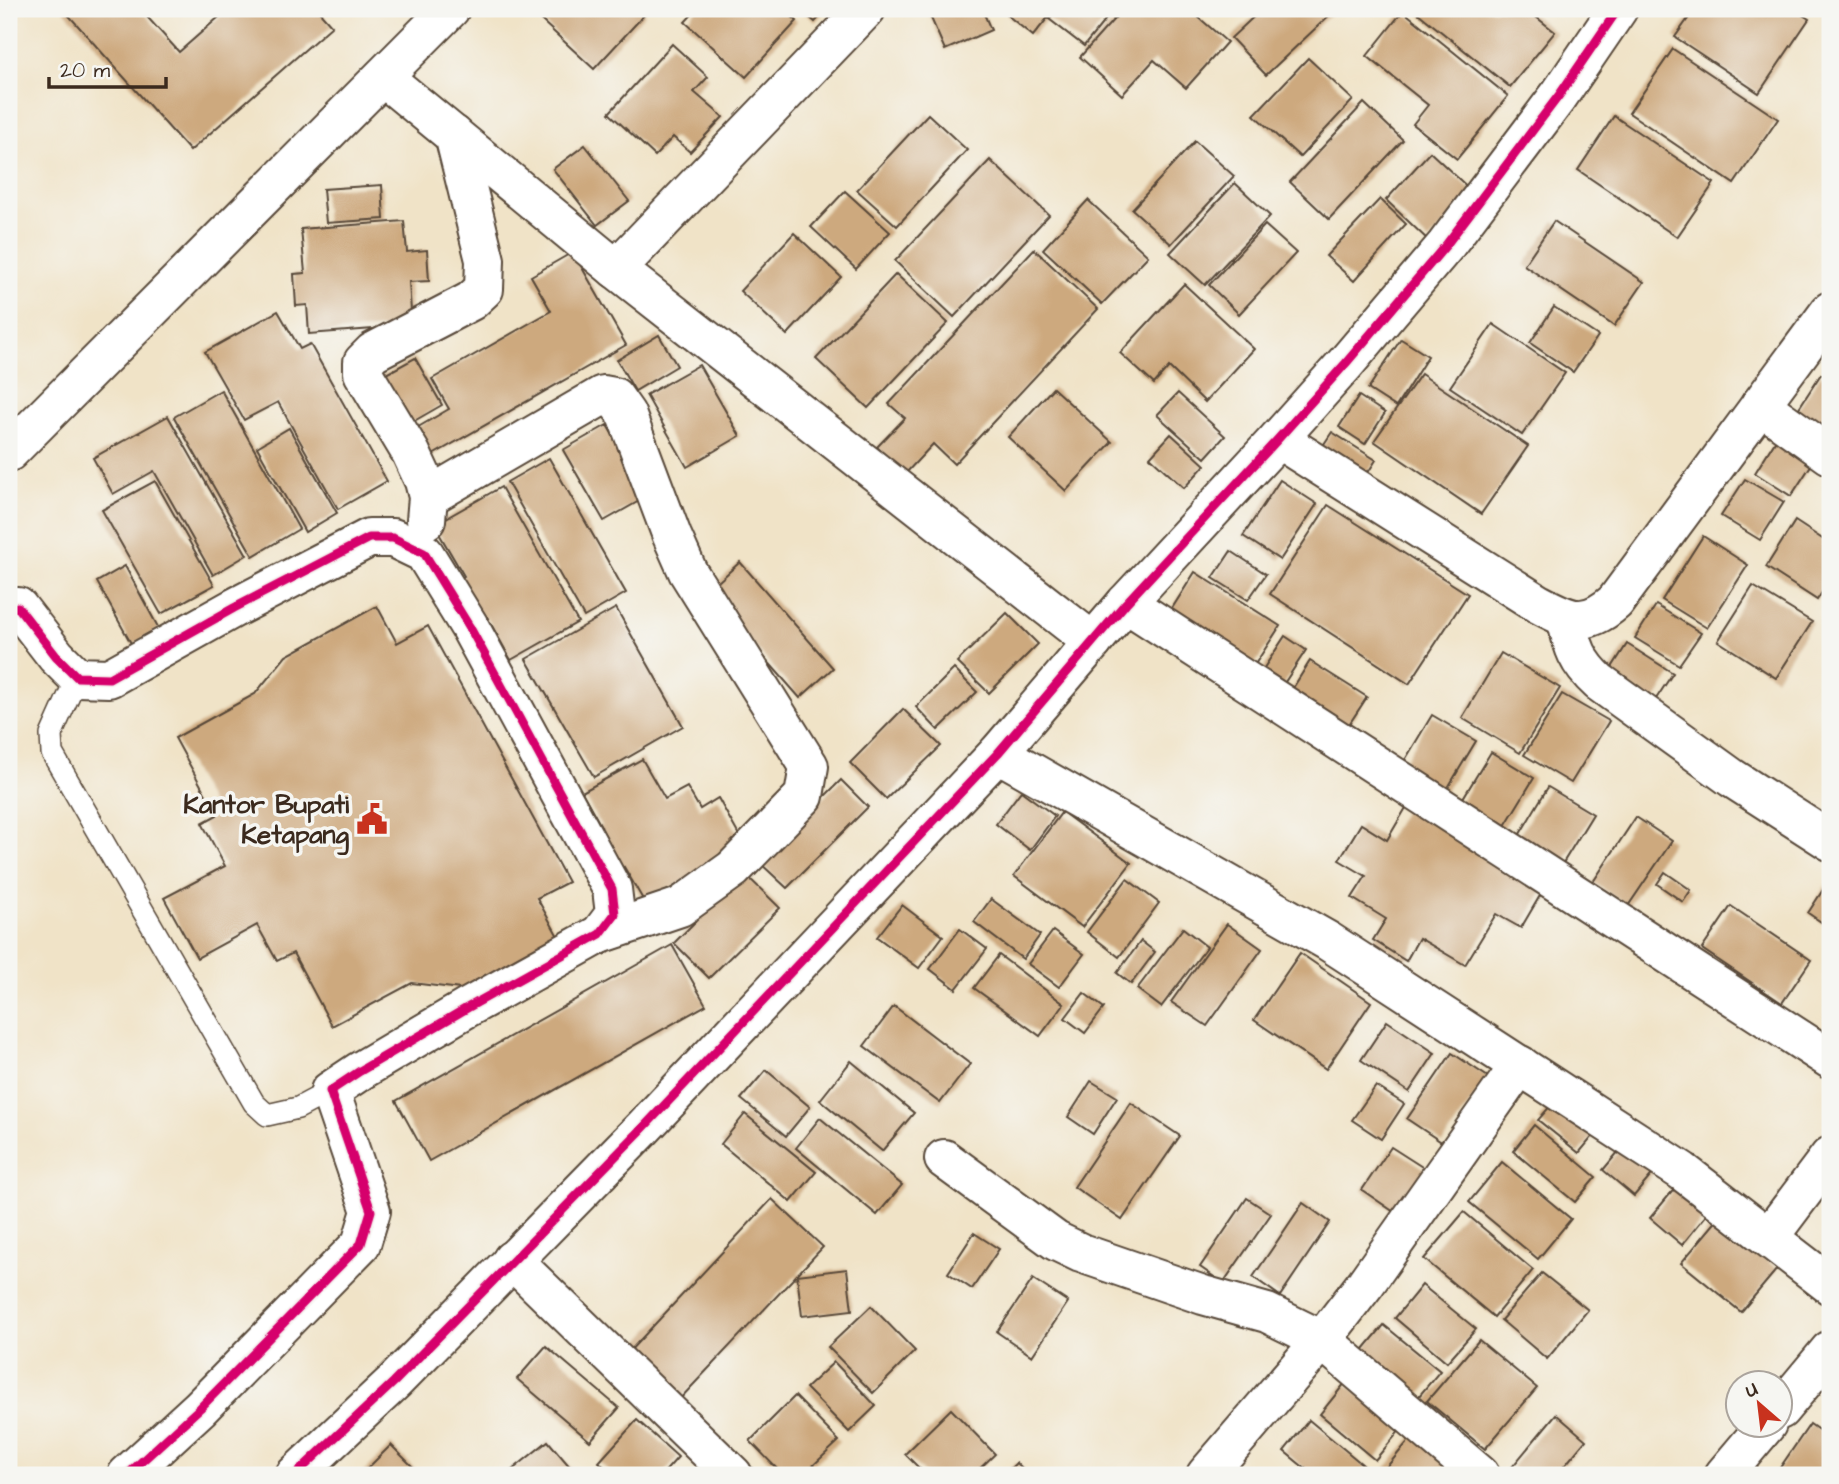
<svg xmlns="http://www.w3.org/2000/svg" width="1839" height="1484" font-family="'Architects Daughter',sans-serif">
	<rect width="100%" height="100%" fill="#f6f6f2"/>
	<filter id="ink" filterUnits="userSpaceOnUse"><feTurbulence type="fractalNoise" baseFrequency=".0143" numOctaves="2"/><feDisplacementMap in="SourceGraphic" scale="14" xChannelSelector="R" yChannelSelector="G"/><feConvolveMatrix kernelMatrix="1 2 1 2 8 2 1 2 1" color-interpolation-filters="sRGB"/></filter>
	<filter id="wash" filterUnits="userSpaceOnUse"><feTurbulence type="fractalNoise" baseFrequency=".00686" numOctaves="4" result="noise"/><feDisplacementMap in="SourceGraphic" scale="28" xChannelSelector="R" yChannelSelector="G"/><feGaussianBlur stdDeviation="1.57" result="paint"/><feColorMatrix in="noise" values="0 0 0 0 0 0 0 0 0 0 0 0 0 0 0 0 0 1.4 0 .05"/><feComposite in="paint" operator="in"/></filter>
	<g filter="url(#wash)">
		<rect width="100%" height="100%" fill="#f0e3c7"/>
		<g id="blocks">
			<g fill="#cda97e">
				<polygon points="63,9 140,9 179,52 228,9 317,9 332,26 190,151"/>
				<polygon points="529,9 639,9 645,14 594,69"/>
				<polygon points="697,9 783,9 797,21 746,77 685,22"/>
				<polygon points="800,9 827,9 815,22"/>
				<polygon points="927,9 982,9 991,30 945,50"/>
				<polygon points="1013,9 1055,9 1033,36 1007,15"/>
				<polygon points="1057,9 1114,9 1084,46 1049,19"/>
				<polygon points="1123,9 1189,9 1227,42 1186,88 1154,60 1122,95 1080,57"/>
				<polygon points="1262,9 1336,9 1266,75 1231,38"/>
				<polygon points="1413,9 1526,9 1555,32 1510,87"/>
				<polygon points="1695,9 1793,9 1809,19 1759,93 1675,37"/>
				<polygon points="1403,11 1508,96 1457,159 1413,124 1428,105 1367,56"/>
				<polygon points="672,44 708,77 694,92 723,117 690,152 673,137 655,156 609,113"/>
				<polygon points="1673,49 1778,119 1734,184 1629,113"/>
				<polygon points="1308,58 1353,100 1300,157 1254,115"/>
				<polygon points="1364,103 1403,140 1329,219 1290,182"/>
				<polygon points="928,114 967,150 897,226 857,190"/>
				<polygon points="1614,116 1714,183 1677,237 1578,170"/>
				<polygon points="1195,141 1234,176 1171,244 1132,209"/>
				<polygon points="585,145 629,201 597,225 553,169"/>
				<polygon points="1430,152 1474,193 1429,241 1386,200"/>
				<polygon points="990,160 1049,215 954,317 895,261"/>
				<polygon points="1235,183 1270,216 1205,285 1170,253"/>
				<polygon points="382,185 384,219 326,223 323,189"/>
				<polygon points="845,191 890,232 856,269 811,227"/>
				<polygon points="1380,199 1406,224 1354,281 1326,256"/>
				<polygon points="1088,200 1148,256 1102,304 1043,249"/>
				<polygon points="404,221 407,252 427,250 429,281 409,282 412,326 309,334 307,305 296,306 294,274 305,273 301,229"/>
				<polygon points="1554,221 1644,282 1614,326 1524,265"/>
				<polygon points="1265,225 1296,253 1239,314 1209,285"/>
				<polygon points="794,233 841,277 787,335 740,291"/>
				<polygon points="1034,249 1098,309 954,464 933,444 905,474 877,447 905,418 889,404"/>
				<polygon points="573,252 626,345 424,460 408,433 449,409 432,379 551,311 531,276"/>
				<polygon points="896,274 948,323 868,408 816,359"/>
				<polygon points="1184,284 1254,349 1205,402 1169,367 1154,384 1120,353"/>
				<polygon points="1554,307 1598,336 1573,372 1530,343"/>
				<polygon points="278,311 300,349 310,344 387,481 338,509 278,402 244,420 205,352"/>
				<polygon points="1493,324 1565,373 1522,435 1450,387"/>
				<polygon points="659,335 677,366 635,391 617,360"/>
				<polygon points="1401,339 1428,356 1396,407 1368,389"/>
				<polygon points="415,358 442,405 402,428 375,380"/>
				<polygon points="699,365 740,436 687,467 646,395"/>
				<polygon points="1421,374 1528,446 1481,514 1374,441"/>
				<polygon points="1821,374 1830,380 1830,437 1795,414"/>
				<polygon points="1053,388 1112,442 1066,491 1008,437"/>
				<polygon points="221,390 299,529 253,556 174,417"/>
				<polygon points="1178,393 1225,436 1205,458 1157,415"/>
				<polygon points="1359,396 1385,413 1365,444 1339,427"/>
				<polygon points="168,416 247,555 213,575 154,471 113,494 93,458"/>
				<polygon points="607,425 648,496 604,521 563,450"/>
				<polygon points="289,428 337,513 305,532 257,447"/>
				<polygon points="1332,432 1376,460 1360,485 1316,456"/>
				<polygon points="1780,433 1817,456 1791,496 1755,473"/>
				<polygon points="1171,434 1205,465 1184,488 1150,457"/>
				<polygon points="549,458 626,593 584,617 507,482"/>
				<polygon points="1745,479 1784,502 1760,540 1721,516"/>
				<polygon points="1280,480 1317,504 1280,560 1243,536"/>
				<polygon points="155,481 214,585 161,614 102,510"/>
				<polygon points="501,487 578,622 511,660 487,617 477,623 454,583 464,576 434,525"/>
				<polygon points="1328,505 1468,594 1409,684 1270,594"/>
				<polygon points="1795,521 1830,544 1830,580 1817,600 1766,567"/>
				<polygon points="1703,536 1748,565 1707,628 1662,600"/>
				<polygon points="1231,551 1266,574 1248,600 1213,578"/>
				<polygon points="740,562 833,668 800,698 707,592"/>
				<polygon points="125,566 159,629 132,645 97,582"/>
				<polygon points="1195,572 1280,626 1248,675 1164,621"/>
				<polygon points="1753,586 1812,622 1776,678 1718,641"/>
				<polygon points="1656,605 1701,633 1679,665 1635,638"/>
				<polygon points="377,606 397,643 428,626 568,882 537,898 560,940 469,990 412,983 332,1026 293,953 277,961 257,925 197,958 164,898 225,866 202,823 217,815 175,738 255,694 286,656"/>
				<polygon points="616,608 683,726 594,777 526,659"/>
				<polygon points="1007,613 1038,644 989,693 957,662"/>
				<polygon points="1285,636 1306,650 1279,691 1258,677"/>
				<polygon points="1627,644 1673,673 1650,708 1604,680"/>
				<polygon points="1501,653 1560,688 1520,753 1462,718"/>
				<polygon points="1310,661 1367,697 1342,735 1286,699"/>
				<polygon points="954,669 977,692 938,730 916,707"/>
				<polygon points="1562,694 1609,721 1571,783 1524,755"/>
				<polygon points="903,709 941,746 886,799 850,763"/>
				<polygon points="1432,715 1476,741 1443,796 1399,770"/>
				<polygon points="1491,752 1534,778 1500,834 1457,808"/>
				<polygon points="642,759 665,799 687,787 700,809 718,798 745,846 645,903 624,867 614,873 590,832 601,826 582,792"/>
				<polygon points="841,780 868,807 787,888 759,862"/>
				<polygon points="1548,787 1593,814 1558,871 1514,844"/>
				<polygon points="1021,791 1055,816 1030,850 996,824"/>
				<polygon points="1407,806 1545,887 1521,928 1496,914 1465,965 1419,938 1406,961 1373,940 1386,919 1352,898 1366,876 1339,860 1361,824 1387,840"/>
				<polygon points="1062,812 1131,863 1082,927 1014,876"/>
				<polygon points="1636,817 1672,841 1628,906 1593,882"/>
				<polygon points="1665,872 1691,890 1683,902 1657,884"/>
				<polygon points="744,873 780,908 709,978 674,943"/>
				<polygon points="1127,879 1159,903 1119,957 1087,932"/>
				<polygon points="1830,879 1830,928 1808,913"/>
				<polygon points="991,899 1040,935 1023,959 974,922"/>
				<polygon points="902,905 943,936 919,968 877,937"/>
				<polygon points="1731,906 1811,960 1782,1003 1702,949"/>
				<polygon points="1227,924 1262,949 1207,1026 1171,1002"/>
				<polygon points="1183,928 1207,947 1161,1007 1137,989"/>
				<polygon points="960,929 987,949 956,989 930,969"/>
				<polygon points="1053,931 1084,954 1059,987 1028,964"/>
				<polygon points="1141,941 1155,952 1131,984 1117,973"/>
				<polygon points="672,945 706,1005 429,1161 396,1101"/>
				<polygon points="1300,953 1371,1002 1326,1069 1254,1020"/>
				<polygon points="999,955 1064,1004 1040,1036 974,988"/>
				<polygon points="1084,993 1104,1008 1085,1033 1065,1018"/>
				<polygon points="894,1006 970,1064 940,1103 864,1046"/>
				<polygon points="1387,1021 1435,1053 1409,1092 1361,1060"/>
				<polygon points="1452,1053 1488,1077 1443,1143 1407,1119"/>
				<polygon points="851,1061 914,1113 882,1151 820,1100"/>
				<polygon points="766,1070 810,1107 786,1136 741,1099"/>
				<polygon points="1091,1081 1117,1097 1093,1134 1068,1117"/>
				<polygon points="1376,1086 1404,1104 1381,1139 1352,1120"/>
				<polygon points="1559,1096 1599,1129 1579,1153 1538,1120"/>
				<polygon points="1131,1103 1180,1136 1122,1220 1074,1187"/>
				<polygon points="745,1114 816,1172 791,1202 721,1144"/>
				<polygon points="820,1118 902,1185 877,1215 796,1148"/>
				<polygon points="1534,1125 1596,1177 1575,1202 1513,1151"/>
				<polygon points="1624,1145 1655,1171 1634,1196 1603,1170"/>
				<polygon points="1391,1147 1430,1172 1400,1216 1362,1190"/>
				<polygon points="1502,1162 1571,1219 1538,1259 1469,1202"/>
				<polygon points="1681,1181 1712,1208 1682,1245 1650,1218"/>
				<polygon points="1247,1198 1271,1214 1223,1283 1200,1267"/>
				<polygon points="772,1199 823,1247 677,1402 626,1355"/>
				<polygon points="1303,1203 1330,1222 1280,1296 1253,1277"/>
				<polygon points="1464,1212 1533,1270 1494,1317 1424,1259"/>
				<polygon points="1718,1219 1777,1269 1741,1312 1681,1263"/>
				<polygon points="974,1233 999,1249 972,1289 948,1273"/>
				<polygon points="847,1269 852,1310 802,1316 797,1275"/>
				<polygon points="1542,1273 1588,1310 1547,1359 1501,1320"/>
				<polygon points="1033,1279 1068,1302 1032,1356 997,1332"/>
				<polygon points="1422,1285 1476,1329 1447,1362 1395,1318"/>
				<polygon points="871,1306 915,1351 873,1393 828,1347"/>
				<polygon points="1384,1325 1440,1371 1414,1402 1359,1355"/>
				<polygon points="1479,1340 1537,1388 1485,1449 1427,1401"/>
				<polygon points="546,1346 619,1408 590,1441 517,1379"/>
				<polygon points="834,1362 876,1406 849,1432 806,1388"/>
				<polygon points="1345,1383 1401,1429 1375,1460 1320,1414"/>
				<polygon points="795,1396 839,1441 803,1475 783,1475 750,1441"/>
				<polygon points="951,1409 995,1454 973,1475 926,1475 905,1454"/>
				<polygon points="1556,1414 1586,1440 1557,1475 1522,1475 1512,1467"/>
				<polygon points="637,1420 678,1457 662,1475 613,1475 599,1462"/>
				<polygon points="1309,1420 1374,1474 1373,1475 1313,1475 1284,1451"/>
				<polygon points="1810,1424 1830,1438 1830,1475 1775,1475"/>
				<polygon points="1415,1433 1464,1475 1380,1475"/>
				<polygon points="548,1441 577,1475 506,1475"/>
				<polygon points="391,1445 421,1475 361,1475"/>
				<polygon points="1016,1463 1028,1475 1004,1475"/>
			</g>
		</g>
	</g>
	<g filter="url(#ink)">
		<use href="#blocks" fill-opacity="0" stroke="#564637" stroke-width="2"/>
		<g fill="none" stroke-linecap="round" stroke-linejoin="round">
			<defs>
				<polyline id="service" points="77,677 51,735 52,753 254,1103 267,1115 298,1108 330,1091"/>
				<g id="minor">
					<polyline points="383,77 616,269 1093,642"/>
					<polyline points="616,269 866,9"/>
					<polyline points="1760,405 1830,455"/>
					<path d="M 1278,439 L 1537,603 C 1569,620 1584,629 1615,602 L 1830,311"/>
					<polyline points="9,452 450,9"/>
					<polyline points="428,497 603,395 614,397 626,414 672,536 688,572 809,766 804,796 733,869 680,907 600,934"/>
					<polyline points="426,520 428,497 424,481 411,453 363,373 363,362 373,352 471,301 484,289 485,260 454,135"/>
					<polyline points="1126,603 1830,1059"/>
					<polyline points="9,608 18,607 56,656 77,677 109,678 234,608 369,538 393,538 424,553 469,626 612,889 615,914 600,934 467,1008 360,1071 330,1091 371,1211 361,1244 200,1408 127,1475"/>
					<path d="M 1566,618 C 1573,647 1577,662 1599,682 L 1732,778 L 1830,841"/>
					<polyline points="998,753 1328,941 1682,1171 1830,1285"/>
					<polyline points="944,1159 1056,1241 1081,1253 1203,1295 1267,1313 1322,1340 1480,1475"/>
					<polyline points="1769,1237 1830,1156"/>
					<polyline points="512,1260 733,1475"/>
					<polyline points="1780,1410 1830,1350"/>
					<polyline points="295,1475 394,1382 643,1128 998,753 1126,603 1278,439 1346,363 1446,245 1560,94 1618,9"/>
					<polyline points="1206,1475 1322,1340 1366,1283 1520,1065"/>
					<polyline points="1724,1475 1767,1424"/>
				</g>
			</defs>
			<use href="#service" stroke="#564637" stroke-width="24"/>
			<use href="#minor" stroke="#564637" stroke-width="42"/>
			<use href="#service" stroke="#fff" stroke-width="21"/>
			<use href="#minor" stroke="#fff" stroke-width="38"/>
			<defs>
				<g id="cycleway">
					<polyline points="9,608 18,607 56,656 77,677 109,678 234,608 369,538 393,538 424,553 469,626 612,889 615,914 600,934 467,1008 360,1071 330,1091 371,1211 361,1244 200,1408 127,1475"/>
					<polyline points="295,1475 394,1382 643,1128 998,753 1126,603 1278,439 1346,363 1446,245 1560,94 1618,9"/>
				</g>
			</defs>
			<use href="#cycleway" stroke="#f6f6f2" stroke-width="13"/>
			<use href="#cycleway" stroke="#d6006c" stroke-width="9"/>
		</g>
	</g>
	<defs>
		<symbol id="civic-bare" viewBox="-9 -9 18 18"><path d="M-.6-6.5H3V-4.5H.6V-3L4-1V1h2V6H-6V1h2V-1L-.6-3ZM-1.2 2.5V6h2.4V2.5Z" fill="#c8321e" stroke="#f6f6f2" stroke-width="2.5" paint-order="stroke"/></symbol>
	</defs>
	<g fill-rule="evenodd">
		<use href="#civic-bare" x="350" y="797" width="44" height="44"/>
	</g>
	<g text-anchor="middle" stroke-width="7" stroke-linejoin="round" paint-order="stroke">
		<g font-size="26" font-weight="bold" fill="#3b2a1e" stroke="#f6f6f2" text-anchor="end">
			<text x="349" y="813">Kantor Bupati<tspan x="349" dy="30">Ketapang</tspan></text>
		</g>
	</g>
	<rect width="1839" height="1484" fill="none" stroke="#f6f6f2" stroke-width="35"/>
	<g transform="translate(1759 1404) rotate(332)"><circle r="33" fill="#f6f6f2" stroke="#aba49d" stroke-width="2"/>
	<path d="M0-5L12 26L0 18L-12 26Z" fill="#c8321e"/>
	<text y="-10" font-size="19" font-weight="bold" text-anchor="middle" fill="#3b2a1e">U</text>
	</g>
	<path d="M49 77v10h117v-10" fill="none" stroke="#3b2a1e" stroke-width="3.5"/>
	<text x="60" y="77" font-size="21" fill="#3b2a1e" stroke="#f6f6f2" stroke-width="5" paint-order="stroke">20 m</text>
</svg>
